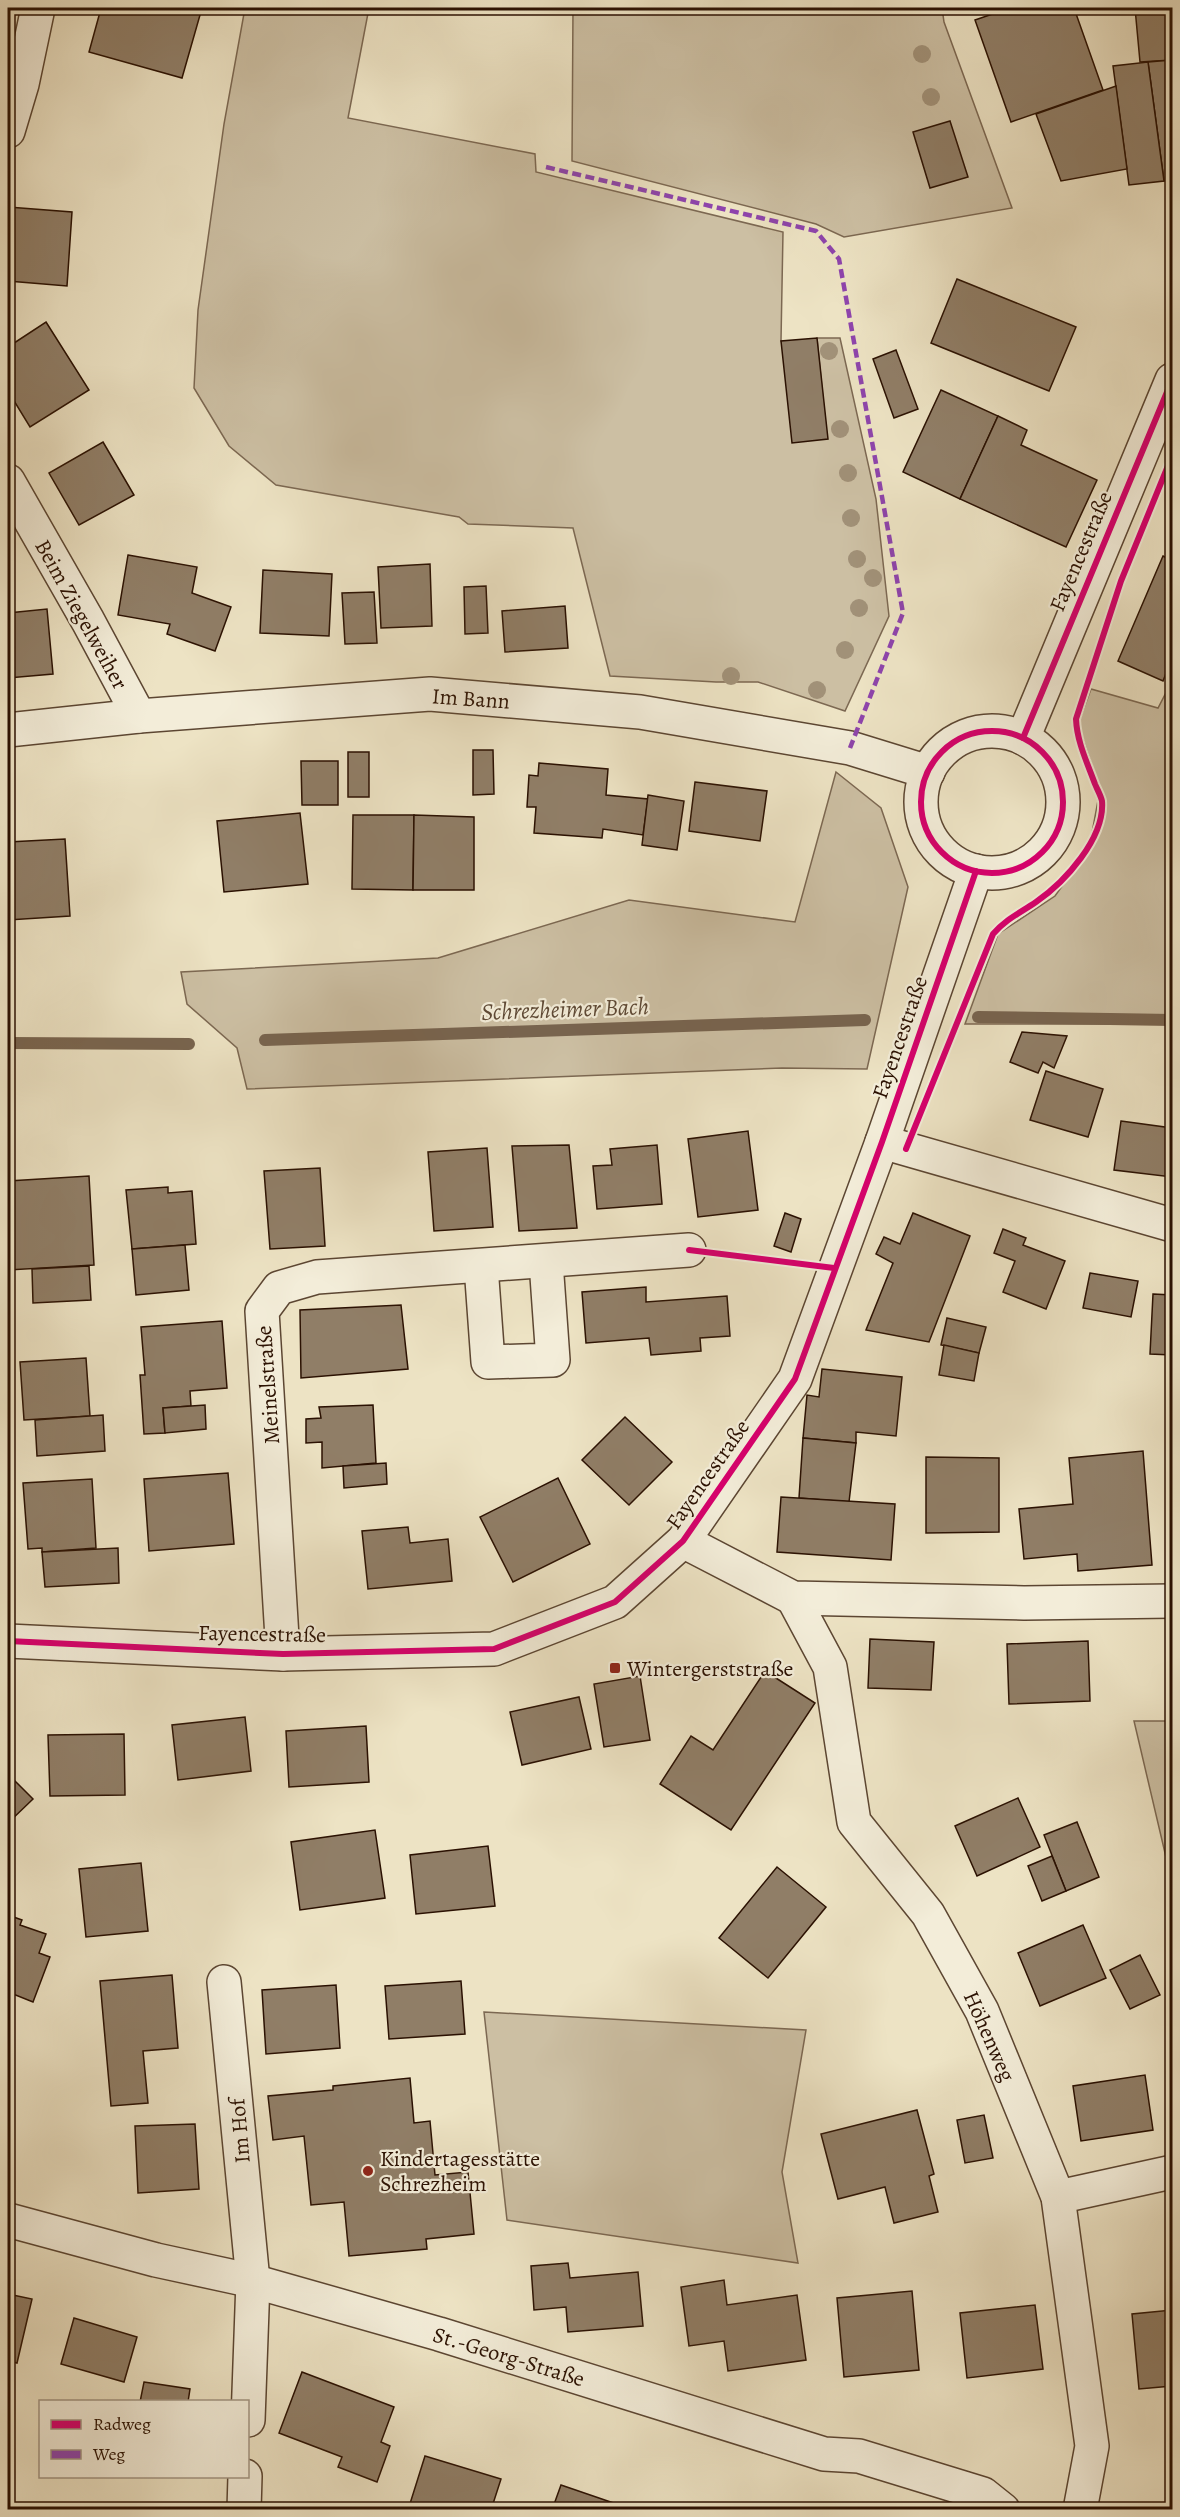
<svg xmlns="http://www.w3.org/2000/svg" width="1180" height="2517" font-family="Alegreya,serif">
	<rect width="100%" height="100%" fill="#ede3c4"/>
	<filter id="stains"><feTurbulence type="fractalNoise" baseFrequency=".00333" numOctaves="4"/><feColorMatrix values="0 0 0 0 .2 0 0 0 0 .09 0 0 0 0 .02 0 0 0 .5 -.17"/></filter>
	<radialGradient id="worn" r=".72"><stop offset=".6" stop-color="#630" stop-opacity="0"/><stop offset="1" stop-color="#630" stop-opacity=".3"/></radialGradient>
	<g fill="#ccbfa3" stroke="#7c6852" stroke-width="1.5">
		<polygon points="245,8 369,8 348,118 535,154 536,172 783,232 781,341 827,439 817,338 840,338 876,499 889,616 845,711 758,682 716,682 610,676 573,528 468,524 459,517 276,485 229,446 194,388 198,310 224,124"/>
		<polygon points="573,8 942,8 944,22 1012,208 844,237 816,224 572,161"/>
		<polygon points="1172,681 1172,1024 965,1024 998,934 1055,896 1089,849 1100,790 1078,724 1091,689 1158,708"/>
		<polygon points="836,772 881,808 908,887 867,1069 782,1068 247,1089 237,1048 187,1004 181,972 438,958 629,900 795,922"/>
		<polygon points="1134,1721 1172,1721 1172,1879 1169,1870"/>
		<polygon points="484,2012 806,2030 782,2172 798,2263 507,2220"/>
	</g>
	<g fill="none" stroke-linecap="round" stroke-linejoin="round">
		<g stroke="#78644f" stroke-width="12">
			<polyline points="978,1017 1172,1020"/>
			<polyline points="265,1040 865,1020"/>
			<polyline points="8,1043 189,1044"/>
		</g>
	</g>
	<g fill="#907e67" stroke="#2b1102" stroke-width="1.5">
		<polygon points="83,8 202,8 182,78 89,52 100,12"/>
		<polygon points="1010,8 1074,8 1103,90 1011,122 975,20"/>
		<polygon points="1135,8 1172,8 1172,60 1140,62"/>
		<polygon points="1172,60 1172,180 1164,181 1148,62"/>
		<polygon points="1148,62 1164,181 1129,185 1113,66"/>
		<polygon points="1116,86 1127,169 1061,181 1036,114"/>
		<polygon points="950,121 968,177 930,188 913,132"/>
		<polygon points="8,207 72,212 67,286 8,281"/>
		<polygon points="957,279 1076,327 1049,391 931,343"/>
		<polygon points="46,322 89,390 30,427 8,391 8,347"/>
		<polygon points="817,338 828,439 792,443 781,341"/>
		<polygon points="896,350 918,409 894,418 873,359"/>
		<polygon points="941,390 998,416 960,499 903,472"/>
		<polygon points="998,416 1027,430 1021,445 1097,480 1066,547 960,499"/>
		<polygon points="103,442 134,495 79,525 49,473"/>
		<polygon points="128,555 197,567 192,593 231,607 215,651 167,634 170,624 118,615"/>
		<polygon points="1163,556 1172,561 1172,658 1163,681 1118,661"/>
		<polygon points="430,564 432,626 381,628 378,567"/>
		<polygon points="263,570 332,574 329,636 260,633"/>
		<polygon points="486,586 488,633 465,634 464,587"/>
		<polygon points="374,592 377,643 345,644 342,593"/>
		<polygon points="565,606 568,648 505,652 502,611"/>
		<polygon points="47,609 53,674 8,678 8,613"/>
		<polygon points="473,750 493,750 494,794 473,795"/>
		<rect x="348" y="752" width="21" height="45"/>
		<polygon points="301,761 338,761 338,805 302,805"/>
		<polygon points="539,763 608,769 606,795 648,799 643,835 603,829 602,838 534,833 536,807 527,807 529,775 538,776"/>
		<polygon points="695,782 767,791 760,841 689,831"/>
		<polygon points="648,795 684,801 677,850 642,845"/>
		<polygon points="300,813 308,884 224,892 217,821"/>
		<polygon points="353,815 414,815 413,890 352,889"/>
		<polygon points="414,815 474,817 474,890 413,890"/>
		<polygon points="65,839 70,916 8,920 8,842"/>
		<polygon points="1022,1032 1067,1036 1054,1068 1043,1062 1038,1073 1010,1062"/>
		<polygon points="1046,1071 1103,1089 1088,1137 1030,1120"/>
		<polygon points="1121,1121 1172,1128 1172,1177 1114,1170"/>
		<polygon points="748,1131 758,1210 698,1217 688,1139"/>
		<polygon points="569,1145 577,1228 519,1231 512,1146"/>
		<polygon points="657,1145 662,1204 597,1209 593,1166 612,1165 610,1149"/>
		<polygon points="487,1148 493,1227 434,1231 428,1152"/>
		<polygon points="320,1168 325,1246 270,1249 264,1171"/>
		<polygon points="89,1176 94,1265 8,1270 8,1181"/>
		<polygon points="168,1187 168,1193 192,1191 196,1244 132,1249 126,1190"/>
		<polygon points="785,1213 801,1219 791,1252 774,1246"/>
		<polygon points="913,1213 970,1236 929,1342 866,1330 893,1263 876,1254 884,1237 900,1244"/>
		<polygon points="1003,1229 1026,1238 1023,1245 1065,1261 1046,1309 1003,1292 1015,1261 994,1253"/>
		<polygon points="185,1245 189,1290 136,1295 132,1249"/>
		<polygon points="89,1266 91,1300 33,1303 32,1269"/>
		<polygon points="1090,1273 1138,1281 1131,1317 1083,1308"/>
		<polygon points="646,1287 646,1302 727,1296 730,1336 700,1338 701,1351 651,1355 649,1338 586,1343 582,1292"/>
		<polygon points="1153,1294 1172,1295 1172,1355 1150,1354"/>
		<polygon points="401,1305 408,1369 301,1378 300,1310"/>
		<polygon points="947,1318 986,1327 979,1353 941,1345"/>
		<polygon points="222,1321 227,1388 190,1391 191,1406 163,1408 165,1433 144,1434 140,1375 145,1375 141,1327"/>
		<polygon points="944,1345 979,1353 974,1381 939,1375"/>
		<polygon points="86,1358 90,1416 24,1420 20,1362"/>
		<polygon points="822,1369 902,1377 896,1436 856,1432 856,1443 803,1438 807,1395 819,1397"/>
		<polygon points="205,1405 206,1429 165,1433 163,1408"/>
		<polygon points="373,1405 376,1463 322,1468 322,1442 306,1443 306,1419 321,1418 319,1407"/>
		<polygon points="103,1415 105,1451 37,1456 35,1420"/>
		<polygon points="625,1417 672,1462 629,1505 582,1460"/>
		<polygon points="803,1438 856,1443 849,1502 799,1498"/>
		<polygon points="1143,1451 1152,1565 1078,1571 1077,1554 1024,1559 1019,1509 1073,1504 1069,1458"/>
		<polygon points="926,1457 999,1458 999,1532 926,1533"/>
		<polygon points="386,1463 387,1484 344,1488 343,1466"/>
		<polygon points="228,1473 234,1544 149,1551 144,1479"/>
		<polygon points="558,1478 590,1544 513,1582 480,1517"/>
		<polygon points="92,1479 96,1548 42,1552 42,1548 28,1549 23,1483"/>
		<polygon points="781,1497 895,1504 891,1560 777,1552"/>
		<polygon points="408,1527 410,1543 448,1539 452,1581 368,1589 362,1531"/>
		<polygon points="118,1548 119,1583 45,1587 42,1552"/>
		<rect x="1169" y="1613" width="3" height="44"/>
		<polygon points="870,1639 934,1642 931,1690 868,1688"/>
		<polygon points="1088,1641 1090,1701 1009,1704 1007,1644"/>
		<polygon points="765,1671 815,1703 731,1830 660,1784 691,1736 713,1750"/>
		<polygon points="640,1676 650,1740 604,1747 594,1684"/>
		<polygon points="579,1697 591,1749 522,1765 510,1712"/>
		<polygon points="245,1717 251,1771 178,1780 172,1725"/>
		<polygon points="366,1726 369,1782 289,1787 286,1731"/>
		<polygon points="124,1734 125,1795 50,1796 48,1735"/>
		<polygon points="15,1781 33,1799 8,1823 8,1786"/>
		<polygon points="1018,1798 1040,1847 977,1876 955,1826"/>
		<polygon points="1077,1822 1099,1877 1066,1891 1044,1835"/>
		<polygon points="375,1830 385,1898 300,1910 291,1842"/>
		<polygon points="488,1846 495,1906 416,1914 410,1855"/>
		<polygon points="1052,1856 1066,1891 1042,1901 1028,1866"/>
		<polygon points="141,1863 148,1931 86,1937 79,1869"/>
		<polygon points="777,1867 826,1907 768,1978 719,1938"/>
		<polygon points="8,1915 22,1920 20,1925 46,1934 39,1953 50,1957 33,2002 8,1992"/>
		<polygon points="1083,1925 1106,1978 1040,2006 1018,1953"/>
		<polygon points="1140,1955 1160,1995 1130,2009 1110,1970"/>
		<polygon points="172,1975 178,2048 143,2051 148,2103 111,2106 100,1981"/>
		<polygon points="461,1981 465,2034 389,2039 385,1986"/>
		<polygon points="336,1985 340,2048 266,2054 262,1990"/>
		<polygon points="1145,2075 1153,2130 1081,2141 1073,2086"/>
		<polygon points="410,2078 414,2123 430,2121 435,2175 468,2172 474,2234 426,2239 427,2249 349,2256 344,2202 311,2205 304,2136 273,2140 268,2096 333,2090 333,2086"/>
		<polygon points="917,2110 934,2174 929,2176 938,2212 894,2223 885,2187 838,2199 821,2134"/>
		<polygon points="984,2115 993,2158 965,2163 957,2120"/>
		<polygon points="195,2124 199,2189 138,2193 135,2126"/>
		<polygon points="568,2263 570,2278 638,2272 643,2326 568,2332 566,2307 534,2310 531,2266"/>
		<polygon points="724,2280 727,2305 797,2295 806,2360 728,2371 724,2341 689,2346 681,2287"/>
		<polygon points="912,2291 919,2370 844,2377 837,2298"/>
		<polygon points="8,2294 32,2299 17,2363 8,2361"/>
		<polygon points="1035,2305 1043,2369 967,2378 960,2313"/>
		<polygon points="1172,2310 1172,2386 1139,2389 1132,2314"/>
		<polygon points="74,2318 137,2337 124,2382 61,2364"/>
		<polygon points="302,2372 394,2407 381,2442 390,2446 377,2482 338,2467 342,2457 279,2433"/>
		<polygon points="144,2382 190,2389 188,2402 140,2402"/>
		<polygon points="425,2456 501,2479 491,2510 408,2510"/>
		<polygon points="561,2485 634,2510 552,2510"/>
	</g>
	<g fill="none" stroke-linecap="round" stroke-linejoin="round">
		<defs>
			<g id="minor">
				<polyline points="8,131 22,84 38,8"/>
				<polyline points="8,481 88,621 139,716"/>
				<polyline points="8,730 139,716 430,694 640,712 850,748 928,772"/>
				<circle cx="992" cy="802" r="71"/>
				<polyline points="1023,738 1172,380"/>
				<polyline points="882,1142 1172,1225"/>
				<polyline points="481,1266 488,1362 553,1360 546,1262"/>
				<polyline points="683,1541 793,1598 1024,1603 1172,1601"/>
				<polyline points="793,1598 830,1667 854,1822 928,1914 982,2011 1058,2197 1092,2446 1080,2510"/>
				<polyline points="8,1641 283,1654 494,1649 615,1602 683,1541 795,1379 882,1142 976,871"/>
				<polyline points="283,1654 262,1311 279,1288 317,1277 689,1250"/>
				<polyline points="224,1982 253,2281 248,2420"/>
				<polyline points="1058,2197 1172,2172"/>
				<polyline points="8,2220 156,2260 253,2281 439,2334 824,2454 859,2456 983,2494 1003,2510"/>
				<polyline points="244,2510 245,2476"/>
			</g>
		</defs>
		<use href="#minor" stroke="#5c4632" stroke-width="36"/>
		<use href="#minor" stroke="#f3edd9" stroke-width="33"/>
		<g stroke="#8e44ad" stroke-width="4.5" stroke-dasharray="9 4.5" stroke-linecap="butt">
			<polyline points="8,112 13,114"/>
			<polyline points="546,167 816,231 839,259 903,613 850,748"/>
		</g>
		<defs>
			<g id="cycleway">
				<circle cx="992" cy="802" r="71"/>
				<polyline points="1023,738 1172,380"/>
				<path d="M 906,1149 L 993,934 C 1006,919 1020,913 1036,902 C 1065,882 1105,838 1102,801 C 1101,796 1097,789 1095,784 C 1087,762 1077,742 1076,719 L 1121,581 L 1172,456"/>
				<polyline points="689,1250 834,1268"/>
				<polyline points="8,1641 283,1654 494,1649 615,1602 683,1541 795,1379 882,1142 976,871"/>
			</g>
		</defs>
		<use href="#cycleway" stroke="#f3edd9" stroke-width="10"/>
		<use href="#cycleway" stroke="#d6006c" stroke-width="6"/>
	</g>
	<g fill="#a19178">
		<circle cx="922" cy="54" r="9"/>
		<circle cx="931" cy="97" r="9"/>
		<circle cx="829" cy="351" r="9"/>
		<circle cx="840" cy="429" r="9"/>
		<circle cx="848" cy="473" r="9"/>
		<circle cx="851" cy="518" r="9"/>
		<circle cx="857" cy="559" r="9"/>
		<circle cx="873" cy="578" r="9"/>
		<circle cx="859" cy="608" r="9"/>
		<circle cx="845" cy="650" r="9"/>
		<circle cx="731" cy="676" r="9"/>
		<circle cx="817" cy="690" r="9"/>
	</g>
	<g fill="#8f2418" stroke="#f3edd9" stroke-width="2">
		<rect x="609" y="1662" width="12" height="12" rx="3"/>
		<circle cx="368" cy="2171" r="6"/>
	</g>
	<g text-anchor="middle" stroke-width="4.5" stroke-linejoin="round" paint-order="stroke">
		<g font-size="22" fill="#2b1102" stroke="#f3edd9">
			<text transform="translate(1080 551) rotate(-67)" y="8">Fayencestraße</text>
			<text transform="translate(82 614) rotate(61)" y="8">Beim Ziegelweiher</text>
			<text transform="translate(471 698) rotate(4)" y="8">Im Bann</text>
			<text transform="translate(899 1037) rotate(-71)" y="8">Fayencestraße</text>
			<text transform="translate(267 1385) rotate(-94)" y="8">Meinelstraße</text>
			<text transform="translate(707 1474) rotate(-55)" y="8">Fayencestraße</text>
			<text transform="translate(262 1633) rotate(1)" y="8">Fayencestraße</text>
			<text transform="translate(990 2036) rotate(66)" y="8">Höhenweg</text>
			<text transform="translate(239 2131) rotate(-95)" y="8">Im Hof</text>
			<text transform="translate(509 2356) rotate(17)" y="8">St.-Georg-Straße</text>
		</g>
		<g font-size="22" fill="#2b1102" stroke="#f3edd9" text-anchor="start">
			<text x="627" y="1676">Wintergerststraße</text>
			<text x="380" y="2166">Kindertagesstätte<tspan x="380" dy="25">Schrezheim</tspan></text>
		</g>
		<g font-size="24" font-style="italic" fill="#5e4935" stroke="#f3edd9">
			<text transform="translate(565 1009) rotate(-2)" y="8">Schrezheimer Bach</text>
		</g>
	</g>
	<rect width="1180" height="2517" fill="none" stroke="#ede3c4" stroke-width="30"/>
	<rect x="9" y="9" width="1162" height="2499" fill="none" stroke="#2b1102" stroke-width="3"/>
	<rect x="15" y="15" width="1150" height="2487" fill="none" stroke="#2b1102" stroke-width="1.5"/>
	<rect x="39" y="2400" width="210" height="78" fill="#f3edd9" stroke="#a39583" stroke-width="1.5"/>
	<rect x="51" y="2420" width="30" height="9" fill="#d6006c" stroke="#a39583" stroke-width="1.5"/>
	<text x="93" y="2430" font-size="18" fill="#2b1102">Radweg</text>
	<rect x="51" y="2450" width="30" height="9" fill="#8e44ad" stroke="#a39583" stroke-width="1.5"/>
	<text x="93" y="2460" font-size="18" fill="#2b1102">Weg</text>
	<rect width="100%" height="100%" filter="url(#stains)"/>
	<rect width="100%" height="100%" fill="url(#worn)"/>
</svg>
